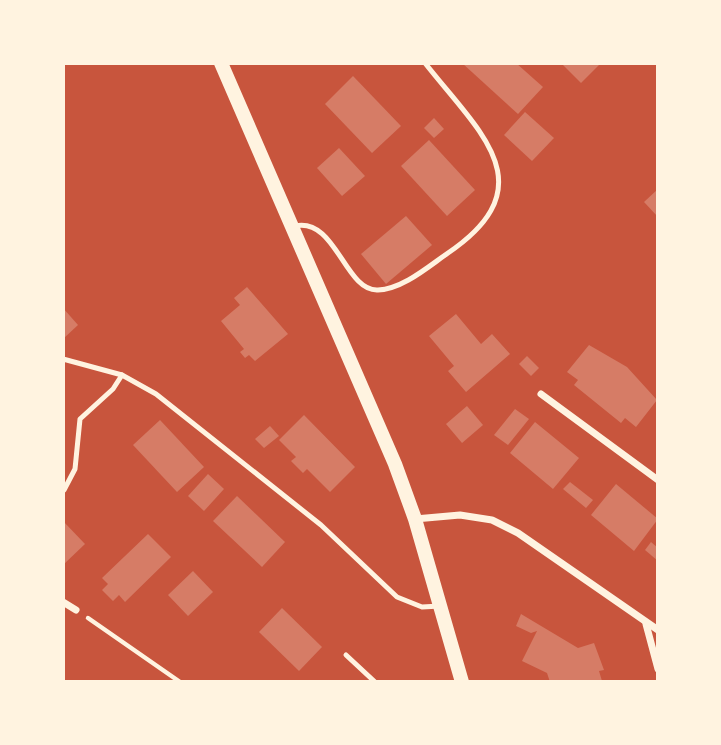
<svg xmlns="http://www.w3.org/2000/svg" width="721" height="745" font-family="Cabin,sans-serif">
	<rect width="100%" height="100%" fill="#c8553d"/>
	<g fill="#d67c66">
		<polygon points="462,63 516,63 543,87 518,114"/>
		<polygon points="561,63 601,63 581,83"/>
		<polygon points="353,76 401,126 372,153 325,104"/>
		<polygon points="525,112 554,138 532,161 504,135"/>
		<polygon points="434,118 444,129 434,138 424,128"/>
		<polygon points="429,140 475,190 447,216 401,166"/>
		<polygon points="339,148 365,176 342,196 317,168"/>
		<polygon points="658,189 658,217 644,202"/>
		<polygon points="406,216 432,245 386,284 361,254"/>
		<polygon points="247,287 288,334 255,361 249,355 245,358 240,352 244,349 221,321 240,305 234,298"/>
		<polygon points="63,308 78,325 63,339"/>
		<polygon points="456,314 481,344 492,334 510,354 466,392 448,371 454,366 429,336"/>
		<polygon points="589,345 627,367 657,400 636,427 625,418 621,423 574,385 578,380 567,372"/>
		<polygon points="527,356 539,368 531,376 519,364"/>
		<polygon points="467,406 483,425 462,443 446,424"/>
		<polygon points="515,409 529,419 508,445 494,435"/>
		<polygon points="304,415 355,467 330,492 307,469 303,473 291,461 296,457 279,440"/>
		<polygon points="160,420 204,467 177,492 133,445"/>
		<polygon points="535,422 579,458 553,489 510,453"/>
		<polygon points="270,426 279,436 264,448 255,439"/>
		<polygon points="208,474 224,489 204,511 188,496"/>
		<polygon points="570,482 593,500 586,508 563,489"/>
		<polygon points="616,484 658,519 634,551 591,515"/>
		<polygon points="237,496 285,542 262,567 213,521"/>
		<polygon points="63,521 85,544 63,565"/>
		<polygon points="148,534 171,557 125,602 119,595 113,601 102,590 108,584 102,578"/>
		<polygon points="651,542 658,548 658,561 645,550"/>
		<polygon points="193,571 213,592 188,616 168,595"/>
		<polygon points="282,608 322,647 299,671 259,632"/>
		<polygon points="521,614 578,648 594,643 604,670 599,671 602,681 550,682 547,673 522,661 537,631 531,633 516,626"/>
	</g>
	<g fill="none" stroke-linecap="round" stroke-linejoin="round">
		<polyline stroke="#fff3e0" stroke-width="4.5" points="88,618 180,682"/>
		<g stroke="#fff3e0" stroke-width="5">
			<path d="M 295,226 C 336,217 345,292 378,290 C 403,289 429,266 448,253 C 548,185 478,131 425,63"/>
			<polyline points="63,359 122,375 156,394 321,525 397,597 422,607 440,606"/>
			<polyline points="64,490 75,469 80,419 113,389 122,375"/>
			<polyline points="346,655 375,682"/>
		</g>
		<g stroke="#fff3e0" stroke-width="7">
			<polyline points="541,394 658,480"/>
			<polyline points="415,519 460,515 492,520 518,533 658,630"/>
			<polyline points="63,602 76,610"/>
			<polyline points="646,624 658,669"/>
		</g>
		<polyline stroke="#fff3e0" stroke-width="14" points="221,63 395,464 415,519 462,682"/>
	</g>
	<rect width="721" height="745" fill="none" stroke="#fff3e0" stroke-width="130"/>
</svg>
